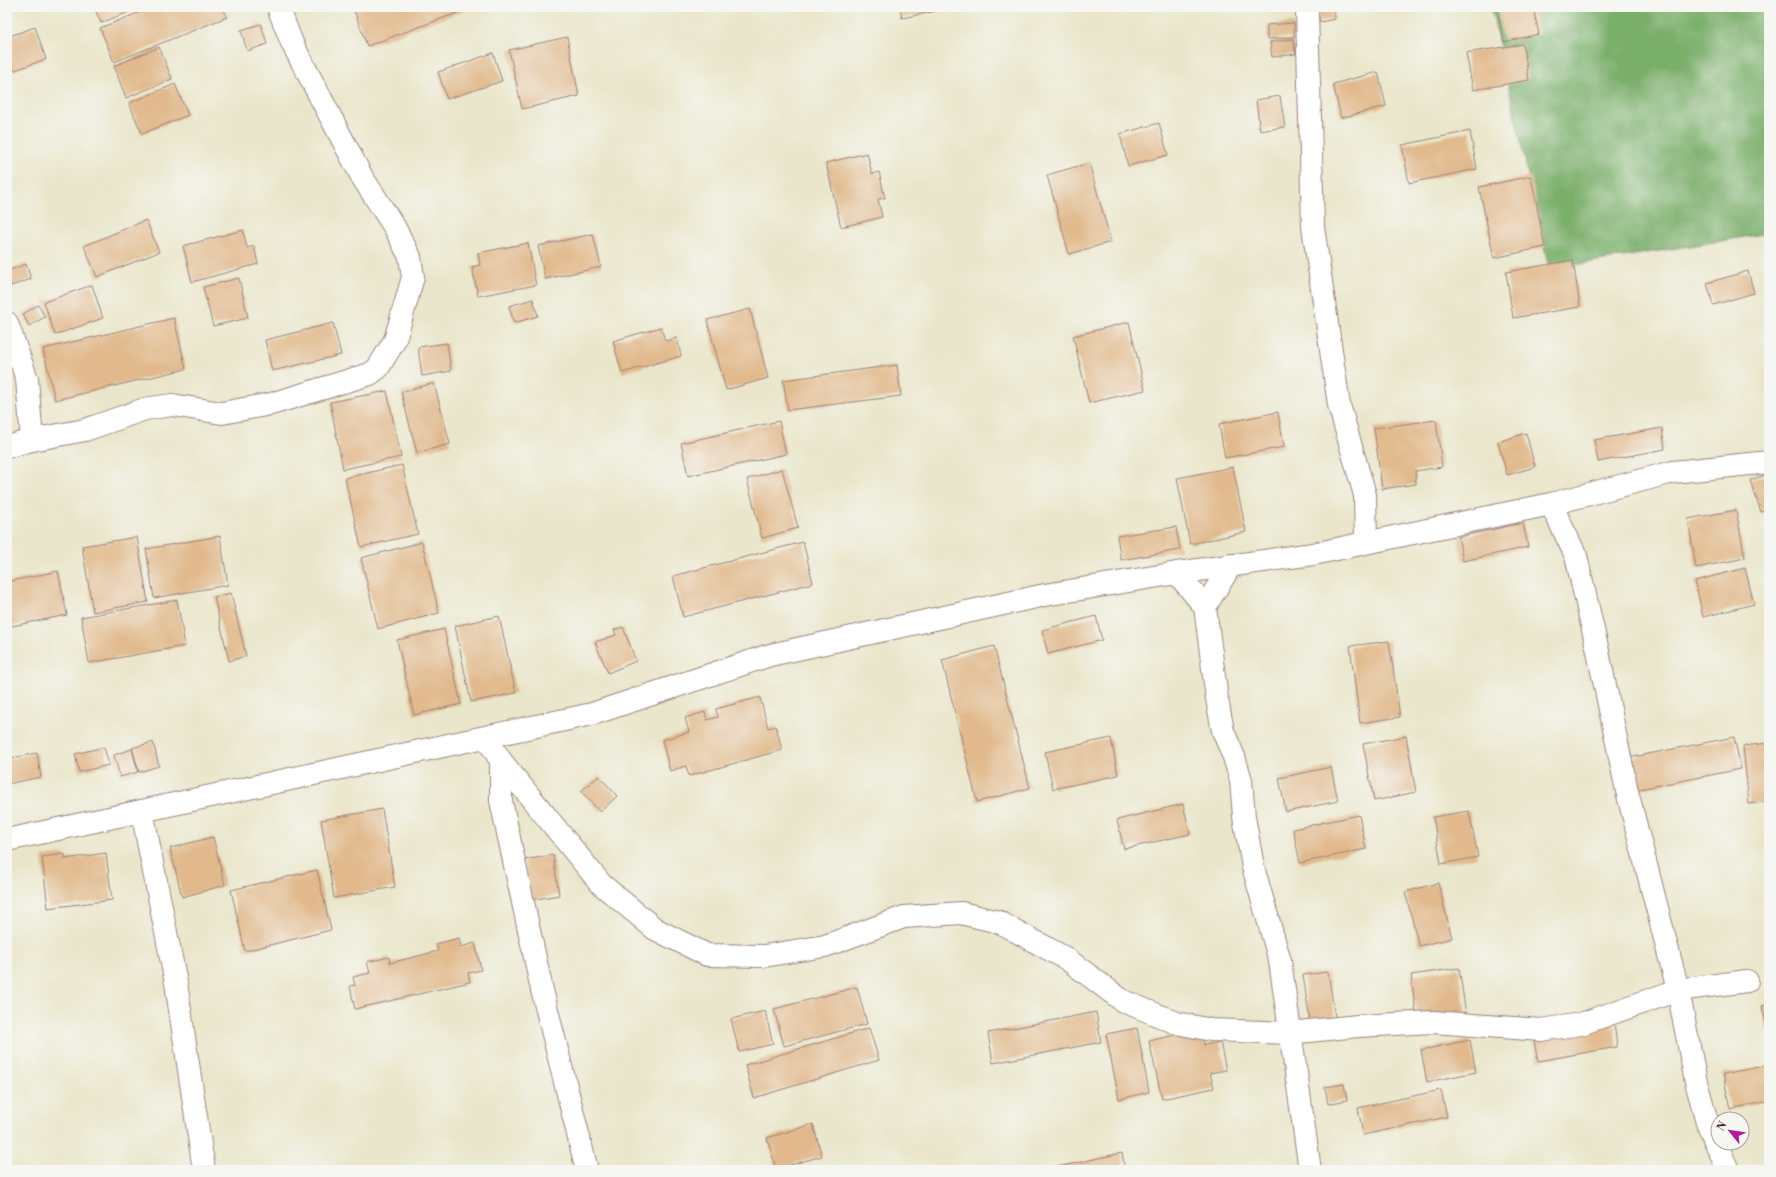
<svg xmlns="http://www.w3.org/2000/svg" width="1776" height="1177" font-family="'Libre Bodoni',serif">
	<rect width="100%" height="100%" fill="#f6f6f2"/>
	<filter id="ink" filterUnits="userSpaceOnUse"><feTurbulence type="fractalNoise" baseFrequency=".025" numOctaves="2"/><feDisplacementMap in="SourceGraphic" scale="8" xChannelSelector="R" yChannelSelector="G"/><feConvolveMatrix kernelMatrix="1 2 1 2 8 2 1 2 1" color-interpolation-filters="sRGB"/></filter>
	<filter id="wash" filterUnits="userSpaceOnUse"><feTurbulence type="fractalNoise" baseFrequency=".012" numOctaves="4" result="noise"/><feDisplacementMap in="SourceGraphic" scale="16" xChannelSelector="R" yChannelSelector="G"/><feGaussianBlur stdDeviation="0.9" result="paint"/><feColorMatrix in="noise" values="0 0 0 0 0 0 0 0 0 0 0 0 0 0 0 0 0 1.4 0 .05"/><feComposite in="paint" operator="in"/></filter>
	<g filter="url(#wash)">
		<rect width="100%" height="100%" fill="#eae6cb"/>
		<polygon fill="#7aaf6b" stroke="#62674b" points="1491,7 1769,7 1769,233 1549,269"/>
		<g id="blocks">
			<g fill="#e1b98c">
				<polygon points="94,7 129,7 131,11 101,23"/>
				<polygon points="153,7 223,7 227,17 114,62 100,28"/>
				<polygon points="353,7 470,7 471,8 367,46"/>
				<polygon points="900,7 952,7 952,8 902,18"/>
				<polygon points="1317,7 1333,7 1335,19 1320,22"/>
				<polygon points="1505,7 1533,7 1539,34 1504,42 1497,9"/>
				<polygon points="1294,23 1294,37 1267,39 1267,25"/>
				<polygon points="261,24 267,44 247,51 241,30"/>
				<polygon points="35,27 46,59 7,73 7,37"/>
				<polygon points="567,37 579,96 522,109 509,50"/>
				<polygon points="1293,39 1296,54 1272,57 1270,42"/>
				<polygon points="1523,44 1529,80 1473,90 1466,53"/>
				<polygon points="159,47 172,79 126,98 114,66"/>
				<polygon points="493,53 502,81 447,99 438,72"/>
				<polygon points="1378,72 1386,106 1341,118 1333,84"/>
				<polygon points="175,84 188,115 142,134 129,103"/>
				<polygon points="1280,96 1285,127 1260,131 1256,100"/>
				<polygon points="1159,123 1168,155 1128,166 1120,134"/>
				<polygon points="1470,131 1477,169 1409,183 1402,145"/>
				<polygon points="867,153 872,174 879,172 885,198 878,199 882,217 841,227 826,163"/>
				<polygon points="1089,163 1111,242 1069,254 1047,175"/>
				<polygon points="1531,176 1545,247 1494,258 1479,187"/>
				<polygon points="146,220 159,252 97,277 84,246"/>
				<polygon points="243,230 247,248 254,246 258,264 192,282 183,246"/>
				<polygon points="593,234 601,267 545,279 538,246"/>
				<polygon points="528,243 536,285 478,296 472,267 480,265 478,253"/>
				<polygon points="1573,260 1580,307 1513,318 1506,272"/>
				<polygon points="26,264 31,279 11,286 7,271"/>
				<polygon points="1748,271 1754,293 1713,305 1707,283"/>
				<polygon points="239,278 248,318 213,326 203,287"/>
				<polygon points="92,285 103,318 55,335 44,302"/>
				<polygon points="533,299 538,316 514,323 509,306"/>
				<polygon points="38,305 45,317 29,326 23,314"/>
				<polygon points="750,309 768,378 726,390 707,320"/>
				<polygon points="174,318 186,369 55,400 43,349"/>
				<polygon points="1129,322 1145,390 1089,403 1073,336"/>
				<polygon points="333,323 341,355 272,371 265,340"/>
				<polygon points="661,327 665,341 677,338 681,356 622,373 613,341"/>
				<polygon points="447,343 451,371 422,376 418,347"/>
				<polygon points="897,365 901,396 788,410 783,380"/>
				<polygon points="434,383 450,444 417,453 401,392"/>
				<polygon points="387,391 401,457 343,469 330,402"/>
				<polygon points="1278,412 1284,447 1225,458 1219,424"/>
				<polygon points="1436,420 1442,467 1415,471 1416,484 1382,489 1374,428"/>
				<polygon points="779,421 786,454 688,476 681,443"/>
				<polygon points="1662,428 1665,449 1598,462 1594,440"/>
				<polygon points="1526,433 1535,467 1507,475 1498,442"/>
				<polygon points="402,465 418,534 361,547 345,478"/>
				<polygon points="1233,467 1246,532 1190,544 1177,478"/>
				<polygon points="782,469 798,528 762,538 747,479"/>
				<polygon points="1769,474 1769,510 1761,512 1750,480"/>
				<polygon points="1736,510 1745,558 1696,568 1688,519"/>
				<polygon points="1523,523 1528,547 1463,561 1458,537"/>
				<polygon points="1176,527 1180,550 1121,560 1117,536"/>
				<polygon points="220,536 228,585 154,598 146,549"/>
				<polygon points="137,537 148,602 93,612 82,546"/>
				<polygon points="422,542 439,613 378,629 361,558"/>
				<polygon points="803,542 813,583 683,617 673,576"/>
				<polygon points="1745,568 1754,604 1703,617 1695,581"/>
				<polygon points="58,571 67,615 7,627 7,582"/>
				<polygon points="231,593 246,656 229,661 214,597"/>
				<polygon points="177,600 185,646 89,663 81,617"/>
				<polygon points="499,616 516,693 471,702 455,626"/>
				<polygon points="1096,616 1102,640 1048,654 1042,630"/>
				<polygon points="623,627 636,661 608,673 595,642 616,635 614,630"/>
				<polygon points="444,629 461,704 414,715 397,640"/>
				<polygon points="1389,641 1400,717 1360,723 1350,646"/>
				<polygon points="994,646 1030,788 977,802 942,660"/>
				<polygon points="760,697 768,728 776,726 782,750 689,776 686,766 670,771 662,740 689,732 685,718 705,712 707,720 718,717 716,709"/>
				<polygon points="1406,736 1416,792 1374,801 1363,744"/>
				<polygon points="1734,737 1741,769 1635,790 1628,758"/>
				<polygon points="1111,738 1118,775 1053,789 1045,752"/>
				<polygon points="153,742 159,766 139,772 132,748"/>
				<polygon points="1769,743 1769,801 1749,804 1743,746"/>
				<polygon points="104,747 109,765 79,772 75,754"/>
				<polygon points="132,749 138,772 120,777 114,755"/>
				<polygon points="37,753 41,777 7,784 7,759"/>
				<polygon points="1331,767 1338,801 1286,812 1279,778"/>
				<polygon points="599,776 617,796 600,812 581,791"/>
				<polygon points="1183,804 1190,834 1124,849 1117,820"/>
				<polygon points="382,809 395,887 334,898 321,820"/>
				<polygon points="1469,811 1478,857 1441,864 1433,817"/>
				<polygon points="1359,815 1366,849 1300,863 1293,829"/>
				<polygon points="213,837 225,885 182,897 170,848"/>
				<polygon points="106,853 112,900 48,908 42,857 65,854 65,859"/>
				<polygon points="553,855 559,895 531,900 524,860"/>
				<polygon points="317,870 331,930 245,951 231,890"/>
				<polygon points="1438,883 1452,938 1419,946 1405,892"/>
				<polygon points="459,938 461,947 475,943 481,970 468,973 470,982 355,1009 350,986 355,985 353,977 370,973 367,962 389,957 390,963 438,951 436,944"/>
				<polygon points="1459,968 1466,1014 1417,1021 1411,975"/>
				<polygon points="1328,972 1336,1023 1311,1027 1303,975"/>
				<polygon points="857,987 867,1024 784,1046 774,1009"/>
				<polygon points="1769,1004 1769,1032 1768,1032 1762,1006"/>
				<polygon points="765,1011 773,1044 739,1052 731,1019"/>
				<polygon points="1096,1012 1101,1042 993,1063 988,1033"/>
				<polygon points="1614,1022 1617,1047 1538,1061 1533,1036"/>
				<polygon points="869,1028 879,1060 754,1098 745,1065"/>
				<polygon points="1137,1028 1149,1092 1119,1099 1106,1034"/>
				<polygon points="1201,1029 1204,1045 1220,1042 1226,1070 1210,1073 1214,1088 1162,1099 1149,1041"/>
				<polygon points="1470,1040 1476,1072 1427,1082 1421,1050"/>
				<polygon points="1769,1065 1769,1101 1730,1109 1723,1074"/>
				<polygon points="1344,1084 1347,1100 1328,1104 1325,1087"/>
				<polygon points="1441,1090 1447,1117 1363,1135 1358,1108"/>
				<polygon points="813,1124 822,1156 776,1169 767,1138"/>
				<polygon points="1122,1153 1125,1170 1049,1170 1049,1169"/>
			</g>
		</g>
	</g>
	<g filter="url(#ink)">
		<use href="#blocks" fill-opacity="0" stroke="#9a827b" stroke-width="1"/>
		<g fill="none" stroke-linecap="round" stroke-linejoin="round">
			<defs>
				<g id="street">
					<polyline points="1307,11 1313,227 1339,405 1365,495 1366,542"/>
					<polyline points="7,323 27,379 32,440"/>
					<polyline points="7,447 32,440 85,430 145,409 172,405 222,413 271,404 370,374 378,368 395,340 413,277 410,257 395,228 362,177 292,43 278,7"/>
					<polyline points="1551,504 1576,556 1597,647 1627,791 1678,990 1696,1082 1708,1125 1728,1170"/>
					<polyline points="1177,573 1205,607 1217,699 1223,731 1234,757 1241,780 1244,817 1253,867 1280,961 1310,1170"/>
					<polyline points="1205,607 1231,565"/>
					<polyline points="486,737 501,761 601,884 655,929 707,955 764,956 825,946 904,917 961,913 999,922 1067,959 1123,1001 1177,1023 1211,1030 1289,1033 1358,1026 1433,1022 1541,1030 1581,1024 1678,990 1747,981"/>
					<polyline points="501,761 501,801 542,990 587,1170"/>
					<polyline points="142,811 176,983 204,1170"/>
					<polyline points="7,840 592,714 770,655 1045,595 1177,573 1313,554 1551,504 1673,472 1769,462"/>
				</g>
			</defs>
			<use href="#street" stroke="#9a827b" stroke-width="24"/>
			<use href="#street" stroke="#fff" stroke-width="22"/>
		</g>
	</g>
	<rect width="1776" height="1177" fill="none" stroke="#f6f6f2" stroke-width="24"/>
	<g transform="translate(1730 1131) rotate(300)"><circle r="19" fill="#f6f6f2" stroke="#b1a0a2"/>
	<path d="M0-3L7 15L0 10L-7 15Z" fill="#b5179e"/>
	<text y="-6" font-size="11" font-weight="bold" text-anchor="middle" fill="#4a1f2b">N</text>
	</g>
</svg>
